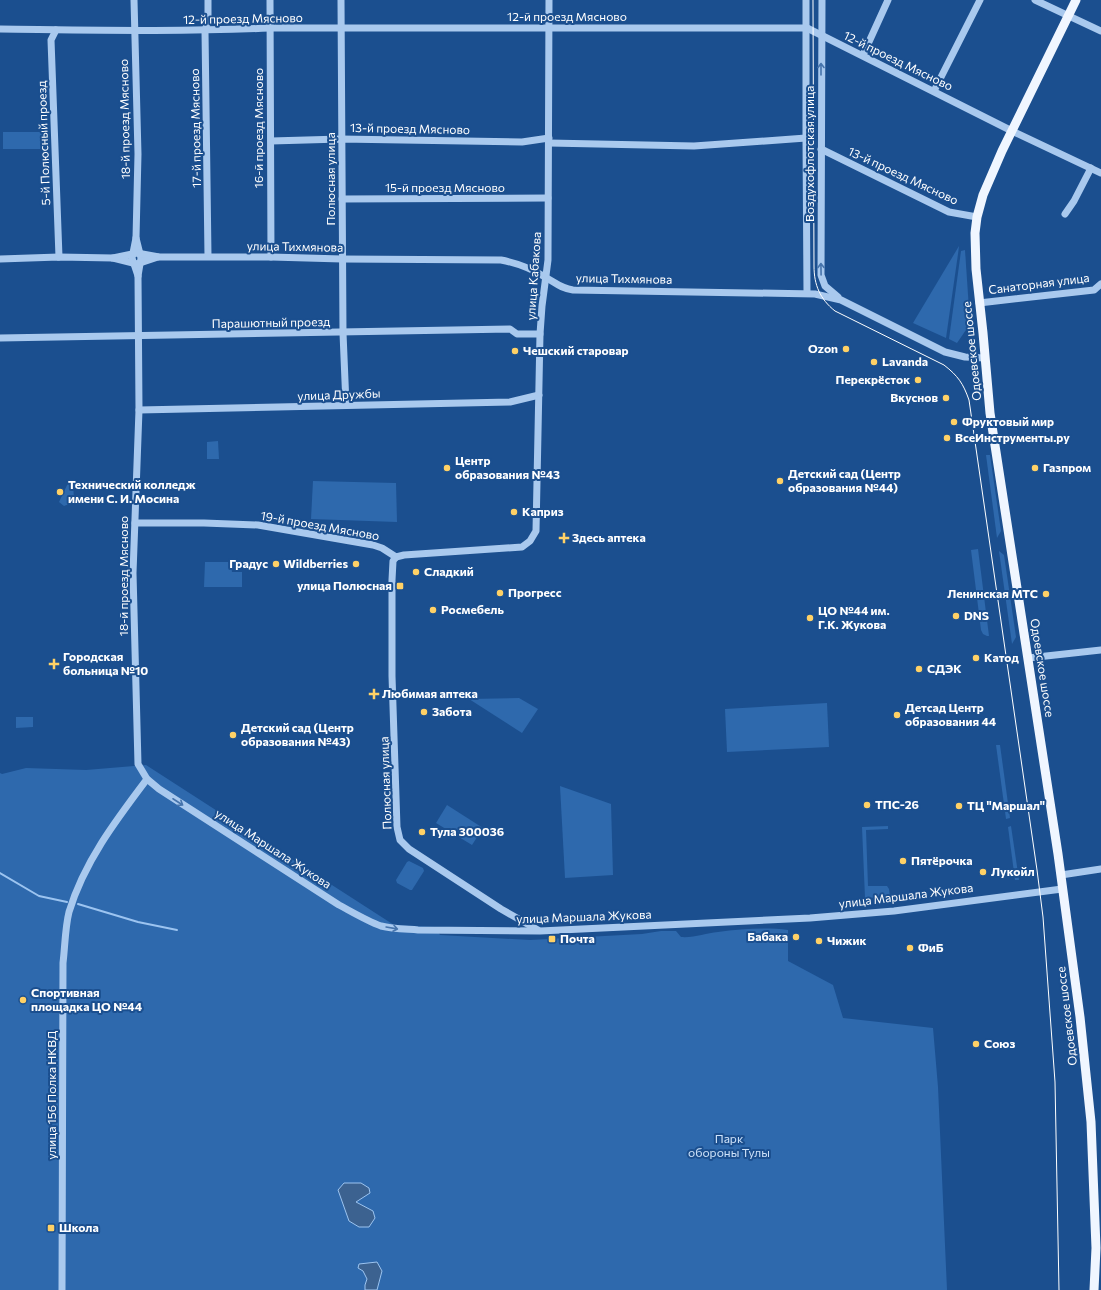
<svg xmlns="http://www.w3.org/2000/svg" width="1101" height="1290" font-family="Commissioner,sans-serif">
	<rect width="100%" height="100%" fill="#1b4f8f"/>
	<g fill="#2e69ad">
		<rect x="3" y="132" width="46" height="17"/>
		<polygon points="959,246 958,254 946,338 913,323"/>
		<polygon points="965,250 970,324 957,343 949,339 961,251"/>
		<polygon points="218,441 219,459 207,459 207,442"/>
		<polygon points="986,455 990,455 1001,531 997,538"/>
		<polygon points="70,479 73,479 74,502 64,506 59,502"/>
		<polygon points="313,481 396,483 397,522 311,519"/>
		<polygon points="978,549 989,636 987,636 983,634 981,630 971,550"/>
		<polygon points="999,551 1004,555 1016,637 1012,644"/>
		<polygon points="205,562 228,562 231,565 232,572 242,572 242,587 204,587"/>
		<polygon points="519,698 538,709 522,733 469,699"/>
		<polygon points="827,703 829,747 727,752 725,709"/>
		<polygon points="16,717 33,717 33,727 16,728"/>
		<polygon points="996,745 1000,745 1010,818 1006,819"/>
		<path d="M 146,765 L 394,925 L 435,927 L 440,935 L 530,940 L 642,934 L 661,931 L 676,931 L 681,937 C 694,938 706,933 718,932 C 741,929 766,927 788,930 L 788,961 L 833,985 L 843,1018 L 933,1028 L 938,1087 L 947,1290 L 0,1290 L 0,773 L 2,774 L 26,768 L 86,770 Z"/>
		<polygon points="560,786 611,804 613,875 565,878"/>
		<polygon points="447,805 483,828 472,845 436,823"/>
		<polygon points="888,826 888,829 866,830 868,886 887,886 889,889 890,897 865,898 862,827"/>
		<polygon points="1011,826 1019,880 1015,880 1008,827"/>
		<polygon points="409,861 423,868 424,871 412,890 410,890 397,883 396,880 407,862"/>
	</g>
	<g fill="#3c6290" stroke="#9cc4f0">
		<polygon points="344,1183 361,1183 369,1188 370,1193 356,1202 373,1211 375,1218 369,1227 359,1227 349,1221 338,1190"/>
		<polygon points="377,1262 382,1271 377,1290 365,1290 365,1285 367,1279 363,1271 358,1268 359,1264"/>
	</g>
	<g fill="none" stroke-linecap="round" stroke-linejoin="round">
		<g stroke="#9cc4f0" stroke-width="2">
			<polyline points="0,873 39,896 67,902"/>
			<polyline points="78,904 138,922 177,930"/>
		</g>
		<g stroke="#a9c9ee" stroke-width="7">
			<polyline points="134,0 138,154 136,238 132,258 138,276"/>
			<polyline points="208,0 208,20 205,31 208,256"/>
			<polyline points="270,0 271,257"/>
			<polyline points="341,0 343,333 346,405"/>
			<polyline points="806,0 806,138 807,293"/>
			<polyline points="822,0 821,275 825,286 838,297"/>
			<polyline points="1035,0 1101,31"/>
			<path d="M 0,29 C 90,30 180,32 270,28 L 807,28 L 1012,131 L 1101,173"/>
			<polyline points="56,30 51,40 59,257"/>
			<polyline points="863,55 888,0"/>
			<polyline points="934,91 980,0"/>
			<polyline points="271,141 341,139 522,142 549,138"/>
			<polyline points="549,143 694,146 806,138"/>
			<polyline points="821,149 949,212 977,217"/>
			<polyline points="342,199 548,198"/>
			<polyline points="1065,214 1074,201 1091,168"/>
			<path d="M 136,238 L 141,258 L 138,276 L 139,410 L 133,573 L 138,764 L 147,779 L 159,789 L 339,905 C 352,912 367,921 381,926 C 393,929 406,929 418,930 L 540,931 L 810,918 L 894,911 L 1062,889"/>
			<path d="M 113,258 L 137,253 L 159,257 L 271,257 L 342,259 L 501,260 C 517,263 532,269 545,277 C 556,283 560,288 573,290 L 815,294 L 841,300 L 945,352 L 965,357 L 985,358"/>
			<polyline points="0,259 59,257 113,258 137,264 158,257"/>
			<polyline points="979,303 1094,290 1101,284"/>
			<polyline points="0,338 510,329 517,334 540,334"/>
			<polyline points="139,410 510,402 539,395"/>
			<polyline points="135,523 204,523 258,525 373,545 382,548 396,557"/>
			<polyline points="396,557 404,555 522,547 530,541 536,531 540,334 542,306 548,260 549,0"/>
			<polyline points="396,557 393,561 392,580 392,676 397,827 400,840 409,849 501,909 538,930"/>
			<polyline points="1028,658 1101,650"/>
			<polyline points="1061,875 1101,869"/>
			<path d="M 62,1290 L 63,963 C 65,947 65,928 69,912 C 84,862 116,820 147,779"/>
		</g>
		<polyline stroke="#f0f6ff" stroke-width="9" points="1076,0 1002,151 983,195 977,217 975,233 976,269 983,333 990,413 1058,854 1080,1017 1091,1122 1096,1248 1094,1290"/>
		<path stroke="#fff" stroke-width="1" d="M 813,0 L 814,266 C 814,285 820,299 835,311 L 944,365 C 958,376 963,383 969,400 L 1037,870 L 1043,917 L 1055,1082 L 1059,1290"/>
	</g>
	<defs><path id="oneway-shaft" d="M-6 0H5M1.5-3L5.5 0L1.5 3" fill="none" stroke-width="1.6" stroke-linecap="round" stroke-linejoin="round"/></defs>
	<g stroke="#4674ac">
		<use href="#oneway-shaft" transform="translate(821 69) rotate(-90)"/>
		<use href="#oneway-shaft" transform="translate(821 269) rotate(-91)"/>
		<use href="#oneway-shaft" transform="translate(178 802) rotate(33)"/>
		<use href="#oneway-shaft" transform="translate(392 928) rotate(10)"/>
	</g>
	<g fill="#ffd166" stroke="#1b4f8f" stroke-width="1.5">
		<circle cx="846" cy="349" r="4"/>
		<circle cx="515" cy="351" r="4"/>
		<circle cx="874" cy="362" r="4"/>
		<circle cx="918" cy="380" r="4"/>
		<circle cx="946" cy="398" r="4"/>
		<circle cx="954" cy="422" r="4"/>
		<circle cx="947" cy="438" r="4"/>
		<circle cx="447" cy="468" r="4"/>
		<circle cx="1035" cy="468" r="4"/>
		<circle cx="780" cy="481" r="4"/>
		<circle cx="60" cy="492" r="4"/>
		<circle cx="514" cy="512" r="4"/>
		<path d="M562 532h4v4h4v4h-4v4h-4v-4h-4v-4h4z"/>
		<circle cx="276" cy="564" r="4"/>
		<circle cx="356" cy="564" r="4"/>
		<circle cx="416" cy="572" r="4"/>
		<rect x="396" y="582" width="8" height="8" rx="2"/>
		<circle cx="500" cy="593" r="4"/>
		<circle cx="1046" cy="594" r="4"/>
		<circle cx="433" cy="610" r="4"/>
		<circle cx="956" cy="616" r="4"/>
		<circle cx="810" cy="618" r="4"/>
		<circle cx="976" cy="658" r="4"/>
		<path d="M52 658h4v4h4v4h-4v4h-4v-4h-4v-4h4z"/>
		<circle cx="919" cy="669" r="4"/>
		<path d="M372 688h4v4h4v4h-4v4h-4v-4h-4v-4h4z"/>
		<circle cx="424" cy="712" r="4"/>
		<circle cx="897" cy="715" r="4"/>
		<circle cx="233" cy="735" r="4"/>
		<circle cx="867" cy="805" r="4"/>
		<circle cx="959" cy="806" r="4"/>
		<circle cx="422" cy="832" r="4"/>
		<circle cx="903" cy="861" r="4"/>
		<circle cx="983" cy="872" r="4"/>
		<circle cx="796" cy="937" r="4"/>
		<rect x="548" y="935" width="8" height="8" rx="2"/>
		<circle cx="819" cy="941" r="4"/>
		<circle cx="910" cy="948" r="4"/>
		<circle cx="23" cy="1000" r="4"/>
		<circle cx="976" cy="1044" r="4"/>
		<rect x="47" y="1224" width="8" height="8" rx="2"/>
	</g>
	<g text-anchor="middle" stroke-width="4" stroke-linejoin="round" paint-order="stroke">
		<g font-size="12" fill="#fff" stroke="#1b4f8f">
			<text x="567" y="21">12-й проезд Мясново</text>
			<text transform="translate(243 19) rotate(-1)" y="4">12-й проезд Мясново</text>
			<text transform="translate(898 61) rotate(26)" y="4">12-й проезд Мясново</text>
			<text transform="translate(125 119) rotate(-91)" y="4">18-й проезд Мясново</text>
			<text transform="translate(196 128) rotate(-91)" y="4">17-й проезд Мясново</text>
			<text transform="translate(259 128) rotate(-90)" y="4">16-й проезд Мясново</text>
			<text transform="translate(410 129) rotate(1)" y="4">13-й проезд Мясново</text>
			<text transform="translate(44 143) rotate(-92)" y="4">5-й Полюсный проезд</text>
			<text transform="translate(810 154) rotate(-90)" y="4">Воздухофлотская улица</text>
			<text transform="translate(903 176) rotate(25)" y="4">13-й проезд Мясново</text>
			<text transform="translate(331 179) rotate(-90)" y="4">Полюсная улица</text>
			<text x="445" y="192">15-й проезд Мясново</text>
			<text transform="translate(295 247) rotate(1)" y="4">улица Тихмянова</text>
			<text transform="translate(534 276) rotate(-86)" y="4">улица Кабакова</text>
			<text transform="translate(624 279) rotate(1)" y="4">улица Тихмянова</text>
			<text transform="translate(1039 284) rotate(-7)" y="4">Санаторная улица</text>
			<text transform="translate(271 323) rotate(-1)" y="4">Парашютный проезд</text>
			<text transform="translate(972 351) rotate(-96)" y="4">Одоевское шоссе</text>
			<text transform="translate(339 395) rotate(-2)" y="4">улица Дружбы</text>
			<text transform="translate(320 526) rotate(10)" y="4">19-й проезд Мясново</text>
			<text transform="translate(124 576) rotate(-90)" y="4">18-й проезд Мясново</text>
			<text transform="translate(1042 668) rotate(81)" y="4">Одоевское шоссе</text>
			<text transform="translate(386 783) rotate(-92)" y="4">Полюсная улица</text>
			<text transform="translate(273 849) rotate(33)" y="4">улица Маршала Жукова</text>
			<text transform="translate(906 896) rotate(-7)" y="4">улица Маршала Жукова</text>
			<text transform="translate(584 917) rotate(-2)" y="4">улица Маршала Жукова</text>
			<text transform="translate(1067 1016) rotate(-97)" y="4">Одоевское шоссе</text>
			<text transform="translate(52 1095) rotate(-90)" y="4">улица 156 Полка НКВД</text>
		</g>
		<g font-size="12" font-weight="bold" fill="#fff" stroke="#1b4f8f" text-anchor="start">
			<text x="838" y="353" text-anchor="end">Ozon</text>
			<text x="523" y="355">Чешский старовар</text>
			<text x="882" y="366">Lavanda</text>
			<text x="910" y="384" text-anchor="end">Перекрёсток</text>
			<text x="938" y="402" text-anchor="end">Вкуснов</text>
			<text x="962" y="426">Фруктовый мир</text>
			<text x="955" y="442">ВсеИнструменты.ру</text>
			<text x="455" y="465">Центр<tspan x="455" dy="14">образования №43</tspan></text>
			<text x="1043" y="472">Газпром</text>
			<text x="788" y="478">Детский сад (Центр<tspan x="788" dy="14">образования №44)</tspan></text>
			<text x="68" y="489">Технический колледж<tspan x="68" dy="14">имени С. И. Мосина</tspan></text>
			<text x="522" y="516">Каприз</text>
			<text x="572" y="542">Здесь аптека</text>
			<text x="268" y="568" text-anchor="end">Градус</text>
			<text x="348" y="568" text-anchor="end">Wildberries</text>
			<text x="424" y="576">Сладкий</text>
			<text x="392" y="590" text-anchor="end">улица Полюсная</text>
			<text x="508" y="597">Прогресс</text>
			<text x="1038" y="598" text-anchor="end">Ленинская МТС</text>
			<text x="441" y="614">Росмебель</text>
			<text x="818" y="615">ЦО №44 им.<tspan x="818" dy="14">Г.К. Жукова</tspan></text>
			<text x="964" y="620">DNS</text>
			<text x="63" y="661">Городская<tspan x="63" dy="14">больница №10</tspan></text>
			<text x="984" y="662">Катод</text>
			<text x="927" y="673">СДЭК</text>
			<text x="382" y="698">Любимая аптека</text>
			<text x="905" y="712">Детсад Центр<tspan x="905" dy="14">образования 44</tspan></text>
			<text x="432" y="716">Забота</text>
			<text x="241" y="732">Детский сад (Центр<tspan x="241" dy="14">образования №43)</tspan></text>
			<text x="875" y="809">ТПС-26</text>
			<text x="967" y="810">ТЦ "Маршал"</text>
			<text x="430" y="836">Тула 300036</text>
			<text x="911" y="865">Пятёрочка</text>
			<text x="991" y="876">Лукойл</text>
			<text x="788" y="941" text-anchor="end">Бабака</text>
			<text x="560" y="943">Почта</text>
			<text x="827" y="945">Чижик</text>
			<text x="918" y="952">ФиБ</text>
			<text x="31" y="997">Спортивная<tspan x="31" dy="14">площадка ЦО №44</tspan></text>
			<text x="984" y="1048">Союз</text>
			<text x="59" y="1232">Школа</text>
		</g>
		<g font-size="12" fill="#cfe3fa" stroke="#1b4f8f">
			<text x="729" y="1143">Парк<tspan x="729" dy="14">обороны Тулы</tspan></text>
		</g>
	</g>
</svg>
